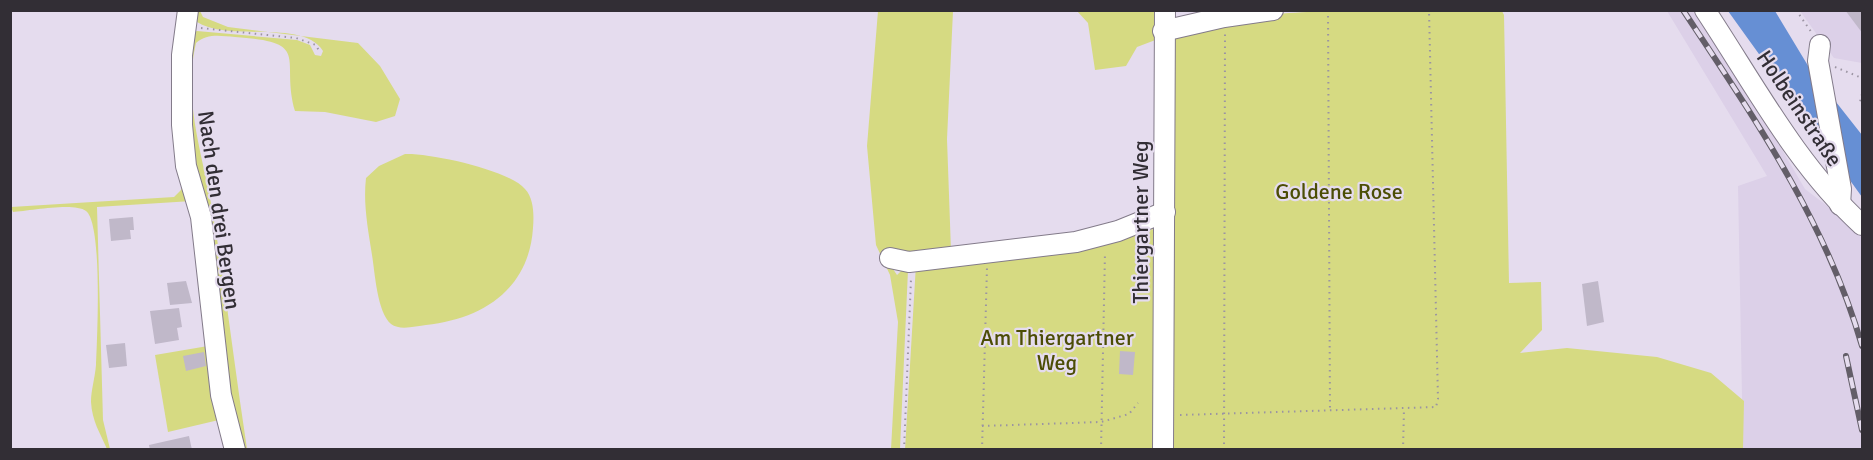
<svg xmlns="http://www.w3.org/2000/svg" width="1873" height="460" font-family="Signika,sans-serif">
	<rect width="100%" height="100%" fill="#e5dcee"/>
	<g fill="#dcd0e8">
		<polygon points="1667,11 1693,11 1761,114 1805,189 1847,221 1862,238 1862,449 1743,449 1738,186 1767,176"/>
		<polygon points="1800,11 1862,11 1862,63 1834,58"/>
	</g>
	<g fill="#d6da82">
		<path d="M 192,11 L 200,11 L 203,17 L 228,27 L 358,43 L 380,66 L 400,99 L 395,116 L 376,122 L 325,112 L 295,111 C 280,58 313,42 235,37 C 221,36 207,33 196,43 C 182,101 204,158 213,214 C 226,292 235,371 247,449 L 238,449 L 190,164 L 190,34 L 197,31 L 297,40 L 310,45 L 315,55 L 321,56 L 323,51 C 301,17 224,45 193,19 Z"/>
		<polygon points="878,11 953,11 947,139 951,251 916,250 913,256 887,260 897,275 902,270 908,270 900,449 891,449 898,322 890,275 876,245 867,146"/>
		<polygon points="1077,11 1161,11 1158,39 1137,47 1126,66 1095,70 1088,23"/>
		<path d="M 1318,11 L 1502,11 L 1504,15 L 1509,283 L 1541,282 L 1542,330 L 1520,353 L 1567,348 L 1657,357 L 1711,373 L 1744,401 L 1743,449 L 1169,450 L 1170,43 C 1202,14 1276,15 1318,11 Z"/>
		<path d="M 405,154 C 431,153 509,170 525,189 C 534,198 534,216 533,228 C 529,289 483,319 426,325 C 416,326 400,331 391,324 C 377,312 375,273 372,255 C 368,229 363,204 366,178 L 379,166 Z"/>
		<path d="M 184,179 L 192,201 L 97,207 L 103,420 L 110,449 L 107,449 C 100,433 92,421 91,402 C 91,390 95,378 96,365 C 97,340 103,224 86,211 C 74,202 29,211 13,212 L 11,207 L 174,197 L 181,190 Z"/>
		<polygon points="1158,228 1157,449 905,450 916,264 1106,240"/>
		<polygon points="208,346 223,419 168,432 155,355"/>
	</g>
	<polygon fill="#668fd4" points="1728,11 1775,11 1810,69 1862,135 1862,197"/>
	<g fill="#c0b8c9">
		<polygon points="1845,10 1863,10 1863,34"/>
		<polygon points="133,217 134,230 130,230 131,239 111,241 109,219"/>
		<polygon points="186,281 192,303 170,305 167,283"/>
		<polygon points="1598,281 1604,322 1587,326 1582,284"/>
		<polygon points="179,308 182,327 177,328 179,340 155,344 150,311"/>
		<polygon points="125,343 127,366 109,368 106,345"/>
		<polygon points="1120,351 1135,352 1133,375 1119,374"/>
		<polygon points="204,352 206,366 186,371 183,356"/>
		<polygon points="189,436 192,450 150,450 149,445"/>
	</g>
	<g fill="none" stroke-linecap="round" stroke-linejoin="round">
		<defs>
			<g id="minor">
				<polyline points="188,10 182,55 182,125 186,166 201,217 221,395 235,450"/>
				<path d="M 1705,10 C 1754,84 1797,166 1862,225"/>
				<polyline points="1163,31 1224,17 1273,10"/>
				<polyline points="1820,45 1818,61 1841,189 1840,205"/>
				<polyline points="890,258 909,262 1076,242 1118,231 1165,212"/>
				<polyline points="1163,450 1165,10"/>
			</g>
		</defs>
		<use href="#minor" stroke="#837b8a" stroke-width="22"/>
		<g stroke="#9b94a2" stroke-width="2" stroke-dasharray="1.5 4.5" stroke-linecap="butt">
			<polyline points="1328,10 1330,412"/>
			<polyline points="1796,10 1812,33"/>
			<polyline points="201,28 296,38 316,45 320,53"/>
			<polyline points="1835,67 1862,78"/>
			<polyline points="1862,94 1860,102 1862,105"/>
			<polyline points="1180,415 1436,407 1438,399 1429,10"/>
			<polyline points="982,426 1101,422 1129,414 1138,403"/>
			<polyline points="904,450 911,279"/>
			<polyline points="982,450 987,267"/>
			<polyline points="1101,450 1105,252"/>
			<polyline points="1224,450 1225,32"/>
			<polyline points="1403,450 1404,409"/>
		</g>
		<use href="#minor" stroke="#fff" stroke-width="20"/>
		<defs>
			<g id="rail">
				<path d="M 1683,10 C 1753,116 1827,223 1862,346"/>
				<polyline points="1846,356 1862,430"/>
			</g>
		</defs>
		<use href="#rail" stroke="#635e68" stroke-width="6"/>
		<use href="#rail" stroke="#e5dcee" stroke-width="4" stroke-dasharray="11" stroke-linecap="butt"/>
	</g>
	<g text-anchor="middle" stroke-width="4.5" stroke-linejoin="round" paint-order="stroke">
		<g font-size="22" fill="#322e35" stroke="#e5dcee">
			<text transform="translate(1800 108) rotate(56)" y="8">Holbeinstraße</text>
			<text transform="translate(220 210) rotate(82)" y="8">Nach den drei Bergen</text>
			<text transform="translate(1140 222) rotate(-90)" y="8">Thiergartner Weg</text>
		</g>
		<g font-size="22" fill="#4c4d05" stroke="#e5dcee">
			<text x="1339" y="199">Goldene Rose</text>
			<text x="1057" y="345">Am Thiergartner<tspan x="1057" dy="25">Weg</tspan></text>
		</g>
	</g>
	<rect width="1873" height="460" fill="none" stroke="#322e35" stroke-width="24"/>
</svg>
